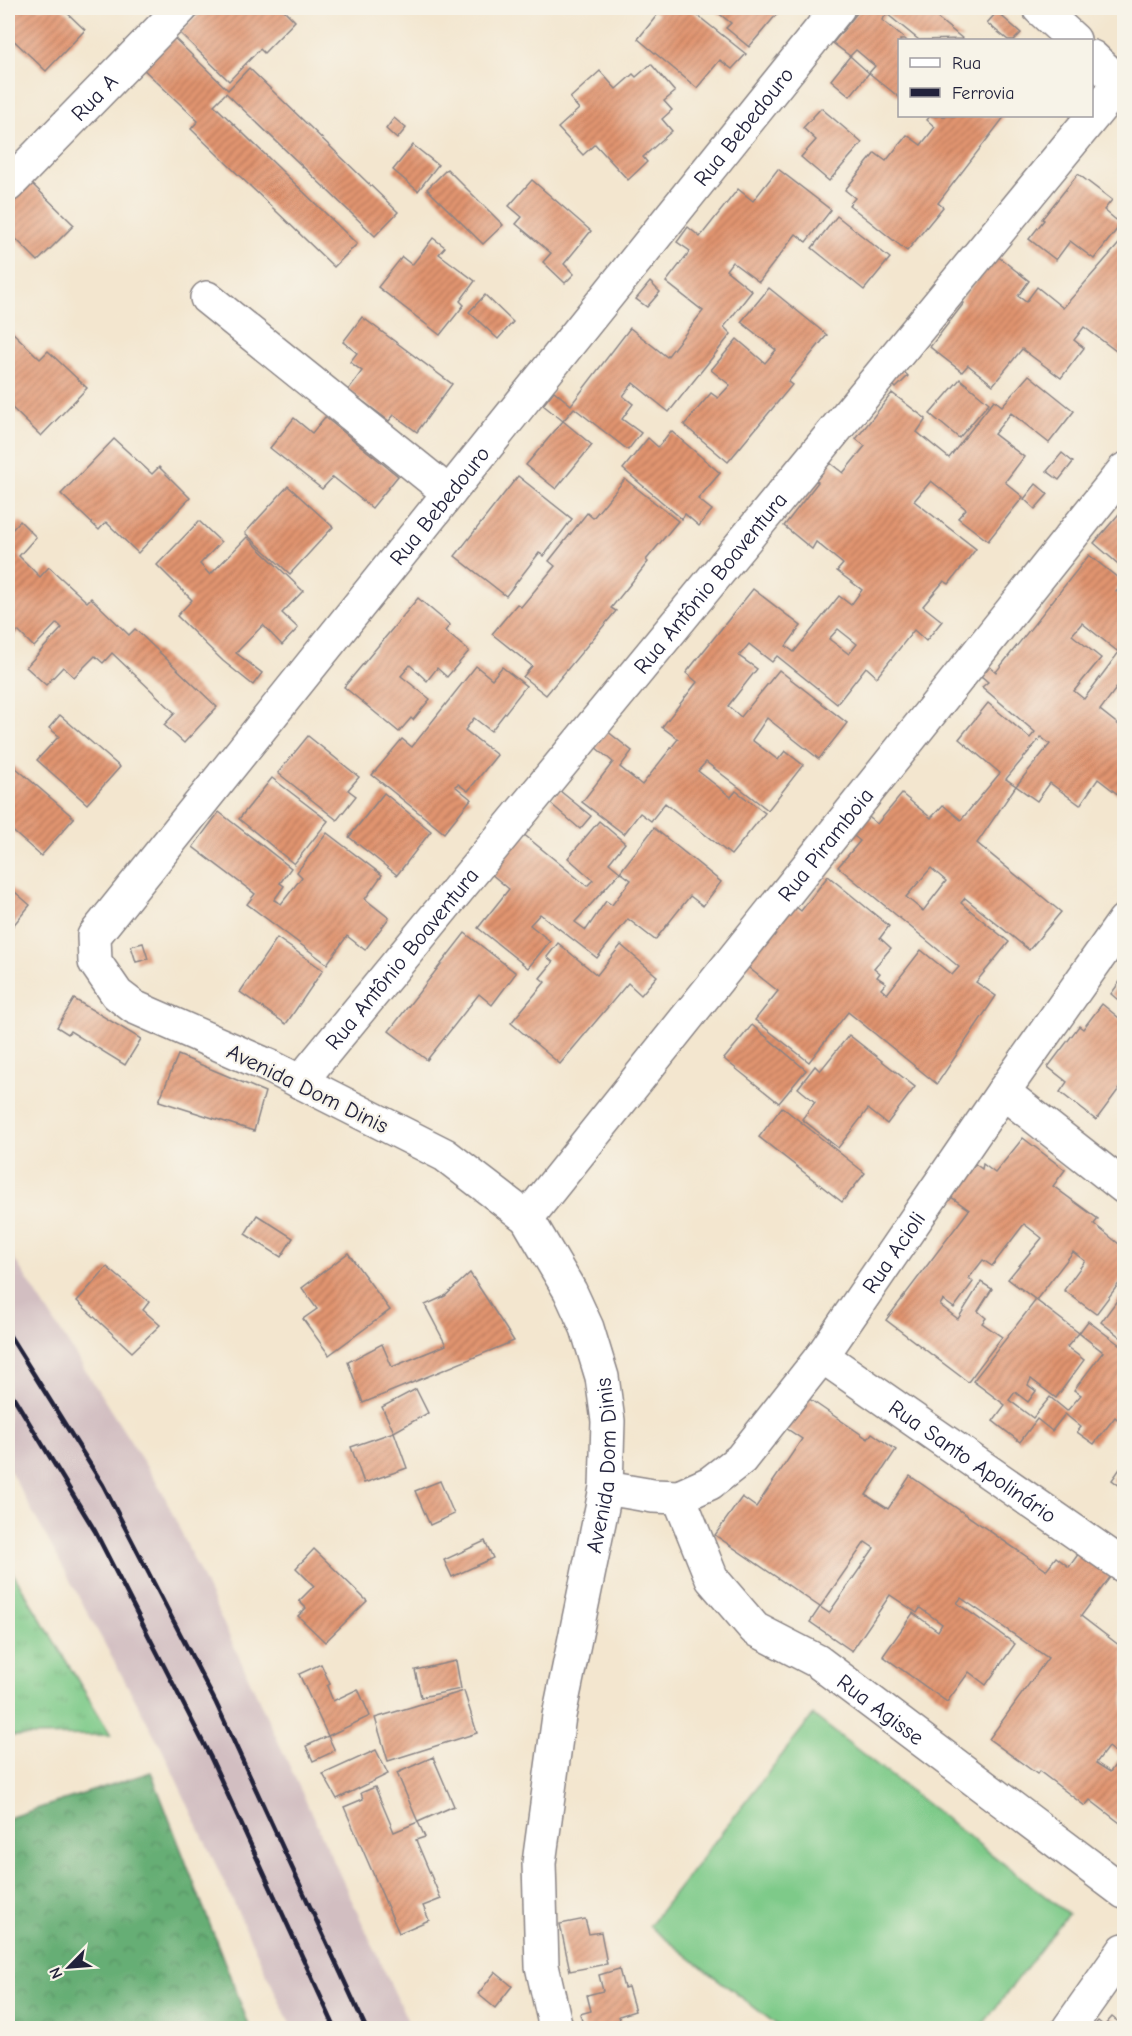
<svg xmlns="http://www.w3.org/2000/svg" width="1132" height="2036" font-family="'Comic Neue',sans-serif">
	<defs>
		<pattern id="grass-tufts" width="24" height="20" patternUnits="userSpaceOnUse" patternTransform="scale(1.5)"><rect width="24" height="20" fill="#7eca89"/><path d="M3 7l-1-3M5 7V3M7 7l1-3M15 17l-1-3M17 17v-4M19 17l1-3" fill="none" stroke="#6dad77"/></pattern>
		<pattern id="forest-crowns" width="20" height="18" patternUnits="userSpaceOnUse" patternTransform="scale(1.5)"><rect width="20" height="18" fill="#66ae75"/><path d="M2 6a3 3 0 1 1 6 0M12 15a3 3 0 1 1 6 0" fill="none" stroke="#548d61"/></pattern>
		<pattern id="building-hatch" width="6" height="6" patternUnits="userSpaceOnUse" patternTransform="scale(1.5)"><rect width="6" height="6" fill="#e1946f"/><path d="M-1 1l2-2M0 6l6-6M5 7l2-2" fill="none" stroke="#b6785c"/></pattern>
	</defs>
	<rect width="100%" height="100%" fill="#f7f3e8"/>
	<filter id="ink" filterUnits="userSpaceOnUse"><feTurbulence type="fractalNoise" baseFrequency=".0167" numOctaves="2"/><feDisplacementMap in="SourceGraphic" scale="12" xChannelSelector="R" yChannelSelector="G"/><feConvolveMatrix kernelMatrix="1 2 1 2 8 2 1 2 1" color-interpolation-filters="sRGB"/></filter>
	<filter id="wash" filterUnits="userSpaceOnUse"><feTurbulence type="fractalNoise" baseFrequency=".008" numOctaves="4" result="noise"/><feDisplacementMap in="SourceGraphic" scale="24" xChannelSelector="R" yChannelSelector="G"/><feGaussianBlur stdDeviation="1.35" result="paint"/><feColorMatrix in="noise" values="0 0 0 0 0 0 0 0 0 0 0 0 0 0 0 0 0 1.4 0 .05"/><feComposite in="paint" operator="in"/></filter>
	<g filter="url(#wash)">
		<rect width="100%" height="100%" fill="#f3e6cf"/>
		<polygon fill="#d2bec1" points="8,1249 162,1491 411,2028 292,2028 161,1747 8,1467"/>
		<polygon fill="url(#grass-tufts)" stroke="#507662" stroke-width="1.5" points="8,1565 111,1735 8,1736"/>
		<polygon fill="url(#forest-crowns)" stroke="#446858" stroke-width="1.5" points="151,1772 250,2028 8,2028 8,1818"/>
		<polygon fill="#7eca89" stroke="#507662" stroke-width="1.5" points="813,1715 1068,1914 980,2028 781,2028 649,1926"/>
		<g id="blocks">
			<g fill="url(#building-hatch)" fill-rule="evenodd">
				<polygon points="17,8 62,8 85,30 46,71 8,35 8,17"/>
				<polygon points="205,8 282,8 295,21 264,53 260,49 229,81 180,33"/>
				<polygon points="650,8 688,8 746,54 732,69 720,60 697,88 638,39 658,14"/>
				<polygon points="721,8 782,8 749,47 726,28 731,23 717,12"/>
				<polygon points="861,8 879,8 883,11 886,8 925,8 963,39 919,40 887,14 882,20 906,40 900,40 900,98 869,73 875,66 856,50 850,56 833,43"/>
				<polygon points="1110,8 1124,8 1124,19"/>
				<polygon points="997,12 1021,33 1014,40 1008,40 987,23"/>
				<polygon points="168,32 228,90 249,68 398,212 375,236 226,93 214,105 357,244 334,267 191,129 198,121 138,64"/>
				<polygon points="850,56 869,73 850,96 831,80"/>
				<polygon points="651,64 675,92 664,101 672,110 662,119 672,131 643,157 647,162 628,180 595,144 583,155 558,128 579,109 570,98 600,71 616,89 633,74 636,77"/>
				<polygon points="821,108 862,143 829,181 801,157 816,140 803,128"/>
				<polygon points="930,116 1005,116 938,203 943,207 907,251 849,205 855,198 845,190 875,153 886,161 907,135 921,145 935,127 927,120"/>
				<polygon points="394,118 406,128 397,139 386,129"/>
				<polygon points="413,145 438,165 418,191 393,170"/>
				<polygon points="447,169 503,225 483,244 427,189"/>
				<polygon points="778,169 831,210 806,242 796,234 759,282 732,262 726,270 752,291 724,327 731,334 669,412 633,383 623,396 633,404 622,419 641,433 628,450 574,408 563,421 592,445 556,489 526,465 563,421 543,405 554,391 571,405 630,328 667,357 703,311 666,282 690,251 677,242 688,227 700,237 738,189 753,201"/>
				<polygon points="1078,174 1112,200 1104,210 1121,224 1094,259 1070,241 1056,260 1029,239 1044,220 1042,219"/>
				<polygon points="24,176 74,225 38,261 8,231 8,193"/>
				<polygon points="532,180 591,231 564,264 574,274 565,283 543,262 551,253 516,224 522,217 509,206"/>
				<polygon points="837,216 890,258 864,290 812,248"/>
				<polygon points="433,238 445,247 439,254 475,281 460,301 464,305 440,335 378,287 402,257 412,265"/>
				<polygon points="1124,238 1124,357 1084,327 1074,340 1084,348 1061,378 1022,349 993,385 968,365 962,372 930,347 964,303 961,300 996,255 1029,281 1018,296 1026,302 1037,287 1063,308"/>
				<polygon points="650,282 660,292 647,307 636,299"/>
				<polygon points="769,288 827,335 788,382 792,385 728,462 684,425 711,393 718,398 730,385 711,370 737,339 765,363 776,350 741,322"/>
				<polygon points="485,295 513,322 498,339 469,312"/>
				<polygon points="362,317 452,384 417,432 394,415 389,421 348,390 362,371 350,362 357,353 343,342"/>
				<polygon points="8,328 40,359 48,351 87,388 41,436 8,404"/>
				<polygon points="901,369 908,376 896,388 889,381"/>
				<path d="M 1029,375 L 1074,411 L 1049,443 L 1011,413 L 994,434 L 1024,457 L 1005,482 L 1023,497 L 988,541 L 958,518 L 966,509 L 931,481 L 914,501 L 976,549 L 949,584 L 944,581 L 923,606 L 942,621 L 926,641 L 914,630 L 877,677 L 866,667 L 837,704 L 777,656 L 772,662 L 749,644 L 739,656 L 757,669 L 728,706 L 741,717 L 779,670 L 847,723 L 819,759 L 767,718 L 752,740 L 778,760 L 785,751 L 803,765 L 768,810 L 706,762 L 698,771 L 731,797 L 736,791 L 765,813 L 731,855 L 665,803 L 651,821 L 640,813 L 624,834 L 582,802 L 613,762 L 595,747 L 607,731 L 632,751 L 620,767 L 642,785 L 678,739 L 662,727 L 697,682 L 686,673 L 753,589 L 801,626 L 786,646 L 794,652 L 839,596 L 851,605 L 862,590 L 837,571 L 843,564 L 816,542 L 812,549 L 784,526 L 818,482 L 810,478 L 825,459 L 843,473 L 865,446 L 856,439 L 892,393 L 926,419 L 917,432 L 949,458 L 994,400 L 1002,406 ZM 838,629 L 857,644 L 849,654 L 829,639 Z"/>
				<polygon points="960,379 989,403 959,438 930,414"/>
				<polygon points="325,417 398,476 372,508 333,477 322,489 270,448 294,418 312,433"/>
				<polygon points="671,431 720,473 698,499 712,510 699,526 685,514 682,519 623,469 648,438 658,447"/>
				<polygon points="114,439 152,474 159,467 190,498 138,553 106,522 99,530 61,494"/>
				<polygon points="1062,453 1073,462 1059,480 1047,471"/>
				<polygon points="518,476 572,519 544,556 539,553 506,596 455,556"/>
				<polygon points="625,479 678,521 646,560 648,562 611,608 616,611 546,695 523,677 532,666 492,634 517,604 521,607 555,566 549,561 587,513 593,518"/>
				<polygon points="1036,484 1048,494 1035,509 1024,499"/>
				<polygon points="288,486 333,527 290,574 245,533"/>
				<polygon points="1124,508 1124,569 1094,543"/>
				<polygon points="20,521 36,537 19,556 40,577 49,567 87,602 91,598 129,635 135,629 217,707 184,743 164,725 175,713 112,653 103,663 95,656 74,677 63,667 46,685 26,667 62,628 57,623 34,647 18,631 8,643 8,534"/>
				<polygon points="199,521 221,542 200,564 210,575 247,537 303,591 282,613 298,628 282,645 263,625 236,653 262,673 253,685 223,661 177,616 192,600 157,565"/>
				<path d="M 1089,555 L 1123,582 L 1116,591 L 1124,598 L 1124,642 L 1117,651 L 1082,623 L 1072,635 L 1101,658 L 1074,691 L 1084,699 L 1119,652 L 1124,656 L 1124,678 L 1100,710 L 1124,729 L 1124,799 L 1098,779 L 1080,805 L 1050,783 L 1037,801 L 1016,786 L 1050,744 L 1041,737 L 1006,779 L 1016,786 L 977,843 L 1061,912 L 1029,950 L 965,898 L 961,903 L 1009,942 L 976,982 L 996,996 L 937,1084 L 848,1012 L 809,1062 L 755,1020 L 778,991 L 740,961 L 788,900 L 801,911 L 828,876 L 889,926 L 880,938 L 891,948 L 874,968 L 880,973 L 877,977 L 886,983 L 881,989 L 887,994 L 921,950 L 952,975 L 959,967 L 838,867 L 860,841 L 848,831 L 863,812 L 877,824 L 902,794 L 931,818 L 943,805 L 961,820 L 1000,773 L 959,739 L 988,703 L 1030,738 L 1035,732 L 982,687 L 988,682 L 973,669 L 981,659 L 996,672 ZM 931,868 L 946,881 L 923,911 L 906,897 Z"/>
				<polygon points="418,598 450,625 445,631 469,651 447,677 437,668 427,681 410,665 401,676 430,699 413,720 411,718 399,732 344,687"/>
				<polygon points="476,666 492,679 502,667 526,686 491,731 474,718 465,730 497,755 468,791 458,784 455,786 471,799 444,833 372,775 402,739 412,747"/>
				<polygon points="60,715 120,767 87,804 37,760 59,736 49,728"/>
				<polygon points="308,736 359,777 348,790 356,796 337,820 278,773"/>
				<polygon points="8,761 74,818 41,856 8,827"/>
				<polygon points="272,778 328,821 294,864 239,819"/>
				<polygon points="560,791 591,816 580,829 550,803"/>
				<polygon points="384,793 431,831 397,875 349,837"/>
				<polygon points="219,812 291,868 280,883 284,886 274,900 281,904 302,877 297,872 327,833 382,875 365,899 389,918 365,950 347,936 327,964 247,904 255,894 193,847"/>
				<path d="M 599,821 L 625,843 L 609,863 L 620,872 L 654,828 L 721,882 L 703,906 L 690,896 L 655,940 L 628,919 L 597,958 L 540,914 L 530,925 L 550,941 L 528,968 L 478,928 L 509,889 L 490,873 L 522,833 L 587,886 L 593,880 L 568,858 ZM 620,872 L 631,880 L 612,905 L 606,901 L 586,930 L 575,922 Z"/>
				<polygon points="8,886 30,905 12,927 8,923"/>
				<polygon points="465,933 516,973 492,1005 479,994 427,1060 389,1031"/>
				<polygon points="277,938 323,970 286,1024 240,992"/>
				<polygon points="143,943 148,959 136,962 131,946"/>
				<polygon points="558,943 597,975 621,945 657,976 641,995 628,983 560,1064 511,1023 545,982 540,978 553,962 547,957"/>
				<polygon points="1124,976 1124,1005 1111,994"/>
				<polygon points="74,999 141,1039 125,1065 70,1031 68,1034 57,1027"/>
				<polygon points="1102,1004 1124,1022 1124,1082 1096,1120 1060,1092 1067,1082 1048,1067 1079,1026 1083,1029"/>
				<polygon points="752,1025 806,1070 779,1103 724,1059"/>
				<polygon points="849,1035 915,1087 887,1124 868,1109 838,1148 802,1119 815,1102 798,1088 815,1066 820,1071"/>
				<polygon points="178,1055 265,1092 254,1131 159,1101"/>
				<polygon points="782,1107 865,1173 842,1202 759,1137"/>
				<polygon points="1023,1138 1065,1170 1053,1186 1098,1219 1094,1224 1124,1248 1124,1277 1096,1314 1064,1290 1085,1261 1073,1252 1036,1300 1079,1333 1067,1347 1084,1360 1056,1398 1031,1379 1028,1385 1036,1391 1028,1402 1015,1392 1009,1400 1033,1418 1050,1397 1067,1411 1081,1395 1074,1390 1103,1352 1079,1333 1088,1321 1124,1348 1124,1425 1115,1417 1094,1444 1077,1432 1081,1427 1065,1414 1052,1431 1037,1419 1020,1442 993,1421 1005,1405 973,1381 1036,1300 1008,1279 1042,1238 1024,1224 992,1266 983,1260 969,1278 973,1282 954,1308 943,1300 940,1305 958,1319 981,1282 992,1289 978,1311 986,1318 982,1323 1002,1337 968,1382 886,1320 969,1210 950,1196 975,1164 982,1169 983,1164 995,1173"/>
				<polygon points="257,1215 293,1238 281,1257 245,1234"/>
				<polygon points="348,1253 390,1310 329,1355 303,1319 317,1309 302,1288"/>
				<polygon points="107,1267 149,1302 143,1310 160,1325 132,1352 77,1301"/>
				<polygon points="470,1273 514,1341 363,1403 348,1362 382,1344 392,1367 446,1345 425,1305 445,1296"/>
				<polygon points="1124,1291 1124,1340 1101,1322"/>
				<polygon points="416,1389 428,1413 394,1432 382,1407"/>
				<path d="M 799,1392 L 868,1439 L 872,1433 L 896,1450 L 866,1495 L 888,1509 L 910,1476 L 1046,1570 L 1056,1557 L 1069,1567 L 1079,1553 L 1111,1576 L 1081,1616 L 1124,1649 L 1124,1826 L 1090,1800 L 1085,1806 L 1039,1771 L 1037,1774 L 989,1739 L 1048,1658 L 961,1598 L 957,1603 L 1015,1644 L 986,1685 L 969,1672 L 947,1702 L 883,1656 L 913,1613 L 938,1631 L 942,1624 L 920,1608 L 917,1613 L 890,1595 L 852,1651 L 810,1622 L 820,1607 L 829,1613 L 874,1548 L 865,1542 L 820,1607 L 715,1535 L 742,1497 L 756,1507 L 802,1439 L 777,1422 ZM 1108,1747 L 1121,1757 L 1110,1772 L 1096,1763 Z"/>
				<polygon points="394,1432 407,1468 364,1483 351,1447"/>
				<polygon points="1124,1463 1124,1489 1112,1480"/>
				<polygon points="440,1481 454,1514 430,1525 415,1491"/>
				<polygon points="485,1541 493,1558 452,1577 444,1560"/>
				<polygon points="314,1549 367,1601 325,1642 298,1616 306,1608 299,1601 314,1586 296,1568"/>
				<polygon points="456,1661 461,1689 421,1697 415,1670"/>
				<polygon points="321,1664 330,1684 327,1686 333,1701 358,1689 370,1716 328,1736 299,1674"/>
				<polygon points="464,1691 477,1733 388,1761 375,1718"/>
				<polygon points="328,1736 335,1751 313,1761 306,1746"/>
				<polygon points="376,1750 388,1774 337,1799 323,1774"/>
				<polygon points="433,1757 454,1806 418,1822 425,1837 416,1840 441,1899 423,1906 429,1920 399,1933 344,1807 363,1799 361,1793 375,1787 394,1832 418,1822 397,1773"/>
				<polygon points="585,1919 589,1934 601,1932 607,1964 570,1971 560,1924"/>
				<polygon points="619,1969 624,1988 628,1987 635,2011 619,2016 621,2025 609,2028 584,2028 580,2014 591,2011 587,1995 603,1991 599,1975"/>
				<polygon points="495,1972 512,1986 495,2008 478,1994"/>
				<polygon points="1112,2017 1124,2026 1124,2028 1092,2028 1098,2021 1104,2026"/>
			</g>
		</g>
	</g>
	<g filter="url(#ink)">
		<use href="#blocks" fill-opacity="0" stroke="#8a8485" stroke-width="1.5"/>
		<g fill="none" stroke-linecap="round" stroke-linejoin="round">
			<defs>
				<g id="minor">
					<polyline points="1039,8 1074,40"/>
					<polyline points="1092,57 1124,87"/>
					<path id="s1" d="M 8,185 L 181,8"/>
					<polyline points="207,298 449,493"/>
					<path id="s2" d="M 300,1082 L 1120,83"/>
					<polyline points="1003,1092 1124,1187"/>
					<path id="s3" d="M 527,1218 L 1124,470"/>
					<path id="s4" d="M 822,1356 L 1124,1566"/>
					<path id="s5" d="M 606,1488 L 653,1496 L 679,1497 L 710,1483 L 741,1459 L 822,1356 L 1003,1092 L 1124,921"/>
					<path id="s6" d="M 679,1497 L 712,1579 L 755,1629 L 817,1661 L 1124,1892"/>
					<path id="s7" d="M 556,2028 L 542,1966 L 539,1863 L 559,1716 L 606,1488 L 608,1421 L 602,1377 L 587,1328 L 570,1291 L 527,1218 L 445,1155 L 271,1067 L 134,1007 L 117,994 L 95,962 L 94,936 L 838,8"/>
					<polyline points="1069,2028 1124,1950"/>
				</g>
			</defs>
			<use href="#minor" stroke="#8a8485" stroke-width="36"/>
			<use href="#minor" stroke="#fff" stroke-width="33"/>
			<g stroke="#22223b" stroke-width="4.5">
				<polyline points="8,1333 103,1485 216,1703 366,2028"/>
				<polyline points="8,1388 95,1531 210,1756 335,2028"/>
			</g>
		</g>
	</g>
	<g text-anchor="middle" stroke-width="4.5" stroke-linejoin="round" paint-order="stroke">
		<g font-size="22" fill="#22223b" stroke="#f7f3e8">
			<text dy="8" stroke="none"><textPath href="#s1" startOffset="123">Rua A</textPath></text>
			<text dy="8" stroke="none"><textPath href="#s7" startOffset="2408">Rua Bebedouro</textPath></text>
			<text dy="8" stroke="none"><textPath href="#s7" startOffset="1922">Rua Bebedouro</textPath></text>
			<text dy="8" stroke="none"><textPath href="#s2" startOffset="646">Rua Antônio Boaventura</textPath></text>
			<text dy="8" stroke="none"><textPath href="#s3" startOffset="478">Rua Piramboia</textPath></text>
			<text dy="8" stroke="none"><textPath href="#s2" startOffset="160">Rua Antônio Boaventura</textPath></text>
			<text transform="translate(308 1088) rotate(26)" y="8">Avenida Dom Dinis</text>
			<text dy="8" stroke="none"><textPath href="#s5" startOffset="404">Rua Acioli</textPath></text>
			<text dy="8" stroke="none"><textPath href="#s4" startOffset="184">Rua Santo Apolinário</textPath></text>
			<text dy="8" stroke="none"><textPath href="#s7" startOffset="570">Avenida Dom Dinis</textPath></text>
			<text dy="8" stroke="none"><textPath href="#s6" startOffset="304">Rua Agisse</textPath></text>
		</g>
	</g>
	<rect width="1132" height="2036" fill="none" stroke="#f7f3e8" stroke-width="30"/>
	<rect x="898" y="39" width="195" height="78" fill="#f7f3e8" stroke="#a29fa3" stroke-width="1.5"/>
	<rect x="910" y="58" width="30" height="9" fill="#ffffff" stroke="#a29fa3" stroke-width="1.5"/>
	<text x="952" y="69" font-size="18" fill="#22223b">Rua</text>
	<rect x="910" y="88" width="30" height="9" fill="#22223b" stroke="#a29fa3" stroke-width="1.5"/>
	<text x="952" y="99" font-size="18" fill="#22223b">Ferrovia</text>
	<g transform="translate(69 1967) rotate(245)" stroke="#f7f3e8" stroke-width="4.5" paint-order="stroke">
	<path d="M0-4.5L10 22L0 15L-10 22Z" fill="#22223b"/>
	<text y="-9" font-size="16" font-weight="bold" text-anchor="middle" fill="#22223b">N</text>
	</g>
</svg>
